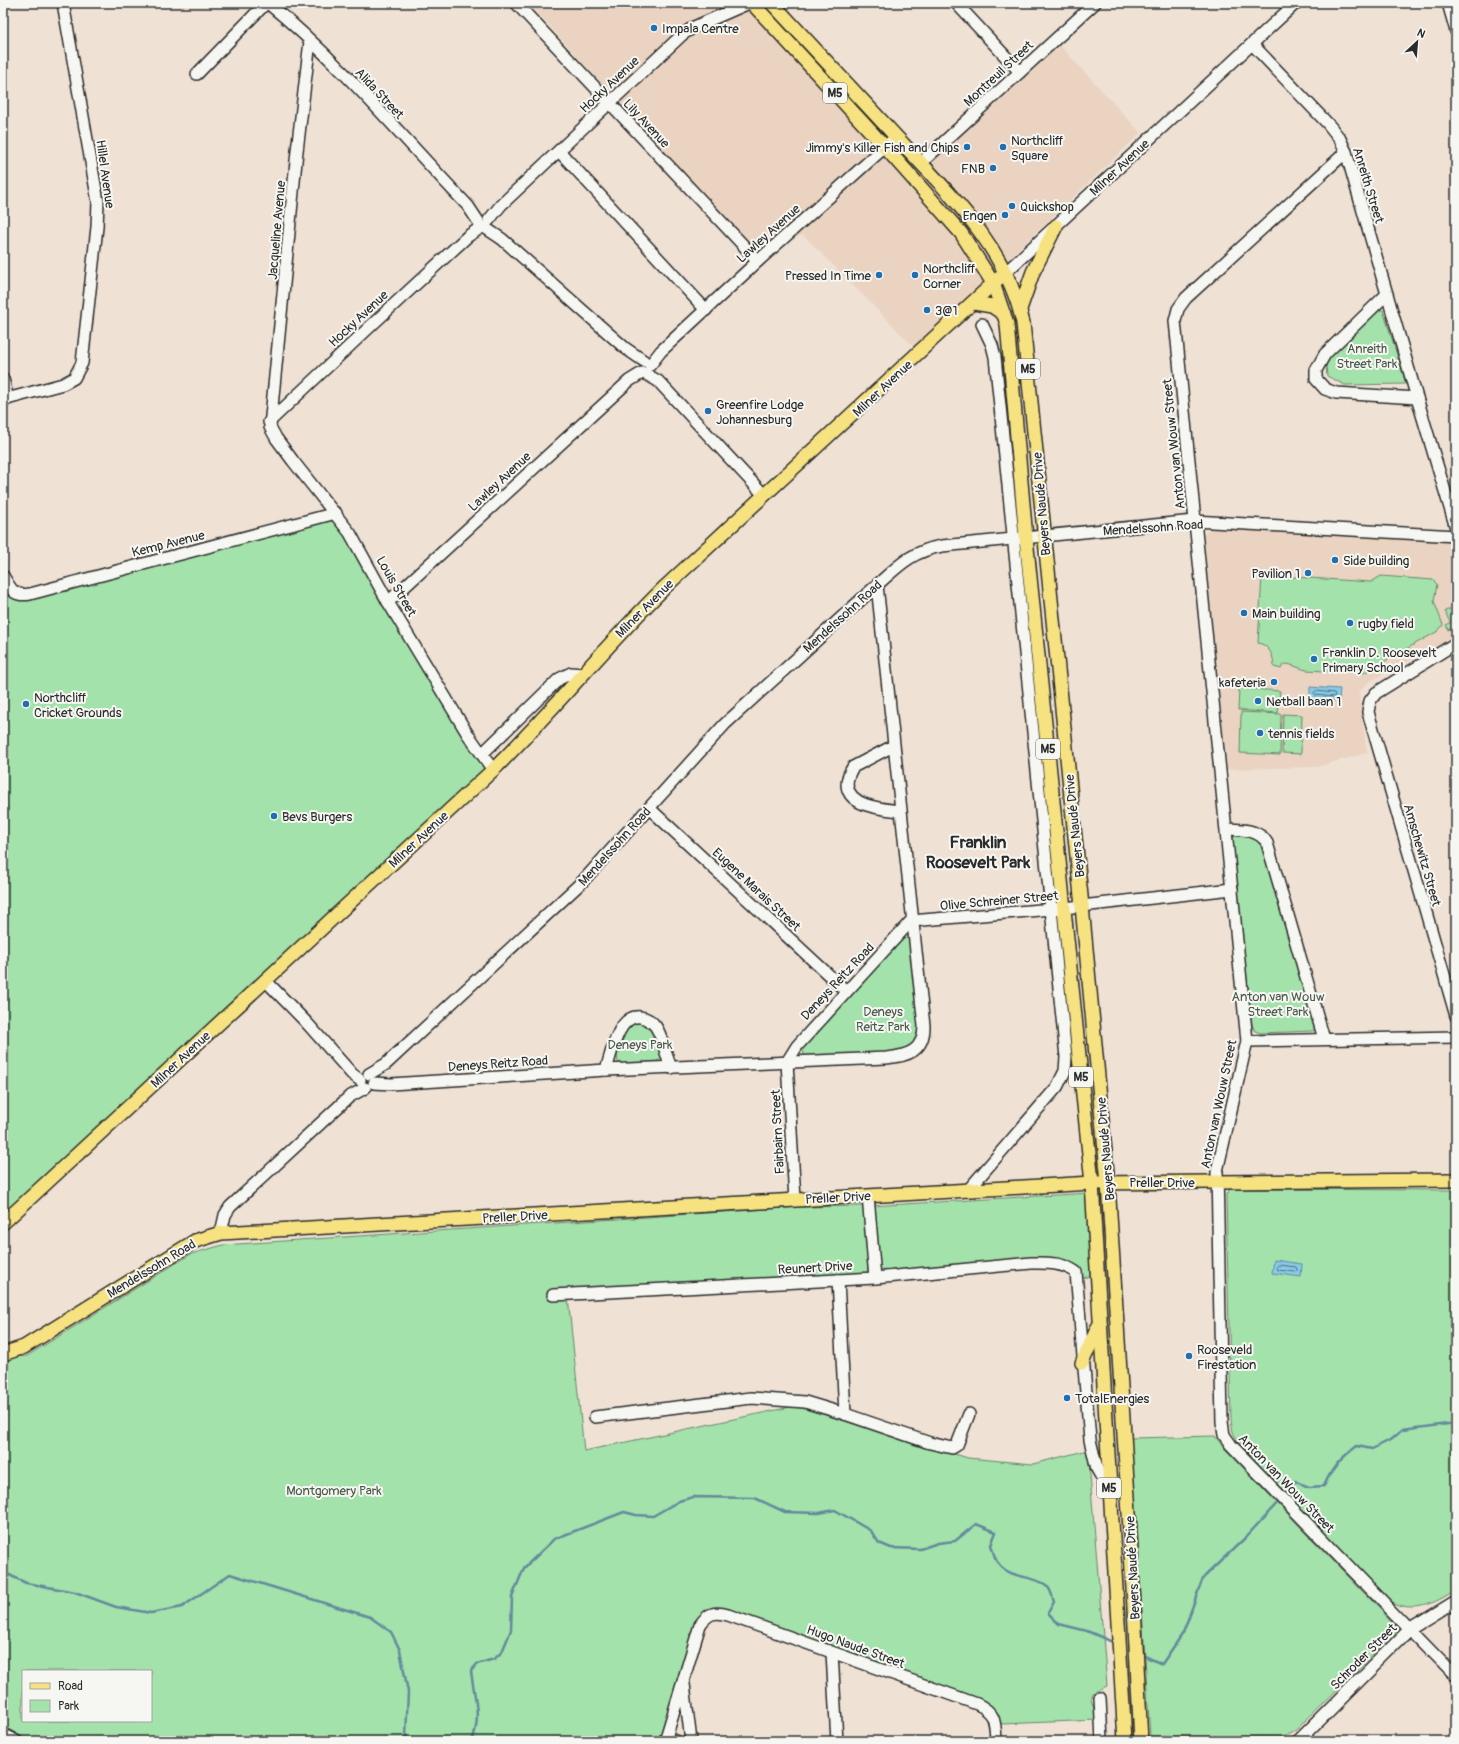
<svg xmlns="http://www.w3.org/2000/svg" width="1459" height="1744" font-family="Pangolin,sans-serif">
	<rect width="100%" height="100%" fill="#efe2d5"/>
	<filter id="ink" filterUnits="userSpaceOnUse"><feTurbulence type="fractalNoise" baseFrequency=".025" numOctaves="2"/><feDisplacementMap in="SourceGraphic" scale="8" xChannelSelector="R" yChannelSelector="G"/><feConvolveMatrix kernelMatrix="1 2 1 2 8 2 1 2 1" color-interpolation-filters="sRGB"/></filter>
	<g filter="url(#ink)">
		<g fill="#ead4c1">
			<polygon points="533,3 745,3 909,174 1056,41 1141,133 915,348 803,235 753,249 530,5"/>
			<polygon points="1210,528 1455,542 1456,636 1369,682 1359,692 1367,753 1317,767 1227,769 1203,536"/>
		</g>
		<g fill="#a3e2aa" stroke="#67866a" fill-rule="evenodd">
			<polygon points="1372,310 1383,310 1406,384 1345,385 1327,376 1325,355"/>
			<polygon points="336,513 493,770 3,1223 3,576 20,595"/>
			<path d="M 1262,575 L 1371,582 L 1381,576 L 1433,580 L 1437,584 L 1434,601 L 1443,625 L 1438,631 L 1364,673 L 1306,670 L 1288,664 L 1283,665 L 1281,669 L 1274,667 C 1274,656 1269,645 1258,643 Z"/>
			<polygon points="1456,606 1456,626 1448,630 1446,625 1450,623 1445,611"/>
			<polygon points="1239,688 1280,691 1278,713 1238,710"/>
			<polygon points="1241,712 1281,714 1280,755 1240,753"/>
			<polygon points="1283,714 1302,715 1301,754 1282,753"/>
			<polygon points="1240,833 1262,841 1315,1028 1313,1031 1260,1033 1255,1031 1252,1025 1232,840 1236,834"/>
			<polygon points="903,938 910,939 924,1026 912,1052 805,1058 802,1047 806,1042"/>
			<polygon points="635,1021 650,1024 663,1056 658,1061 622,1064 618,1062 617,1056 624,1031"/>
			<path d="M 1230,1189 L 1456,1190 L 1456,1590 C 1432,1604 1417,1614 1390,1601 L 1238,1442 L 1233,1432 L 1231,1421 L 1226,1194 Z"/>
			<path d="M 1090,1193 L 1090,1276 L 1079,1279 L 1050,1267 L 568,1297 L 584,1451 L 795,1406 L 968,1458 L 1033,1464 L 1088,1450 L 1107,1686 L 1093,1693 L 1091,1700 L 1098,1720 L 1002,1724 L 980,1703 L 727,1613 L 701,1622 L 660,1741 L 30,1741 L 3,1727 L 3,1358 L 27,1356 L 191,1254 L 223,1245 L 799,1207 L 870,1206 ZM 23,1671 L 151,1671 L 151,1721 L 23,1721 Z"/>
			<polygon points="1215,1436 1224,1448 1399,1629 1296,1730 1282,1737 1150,1736 1131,1438"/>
		</g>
		<g fill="#88cae9" stroke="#638a9d">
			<polygon points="1310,687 1340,689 1339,701 1310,699"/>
			<polygon points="1274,1260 1302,1264 1301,1277 1272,1273"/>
		</g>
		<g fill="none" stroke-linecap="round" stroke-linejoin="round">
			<g stroke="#506b77" stroke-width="1">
				<polygon points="1316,691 1334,693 1335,695 1334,697 1316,695 1314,693"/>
				<polygon points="1279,1265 1296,1267 1298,1271 1296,1272 1278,1270 1277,1267"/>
			</g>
			<g stroke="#638a9d" stroke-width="2.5">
				<path d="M 1284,1495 L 1296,1482 L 1309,1487 L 1324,1486 C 1333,1466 1340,1459 1357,1446 L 1372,1449 L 1390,1440 L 1402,1430 L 1456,1423"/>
				<polyline points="3,1572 26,1583 75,1592 116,1607 151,1613 182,1607 230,1574 370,1617 391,1632 400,1650 408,1692 406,1736 409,1741"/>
				<polyline points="1140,1654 1162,1664 1183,1633 1203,1578 1245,1538 1280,1500"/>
				<path d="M 472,1741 C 482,1716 474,1697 471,1671 L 477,1664 L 494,1659 L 502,1652 L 511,1630 L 512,1597 L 524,1568 L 554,1539 L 624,1512 L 636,1515 L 653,1516 L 679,1501 L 693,1497 L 755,1498 L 785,1512 L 819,1513 L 835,1510 L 871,1531 L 879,1543 L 891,1548 L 920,1549 L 938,1543 L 955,1541 L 976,1524 L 996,1532 L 991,1545 C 993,1550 994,1558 998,1563 C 1011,1580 1031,1574 1046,1585 C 1051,1589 1052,1596 1054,1602 L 1048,1613 L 1059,1624 L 1087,1631 L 1115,1643"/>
			</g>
			<defs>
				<g id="minor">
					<path d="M 268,3 C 340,62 403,138 468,206 L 478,221"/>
					<polyline points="516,3 758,261"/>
					<polyline points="956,3 1020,72"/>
					<polyline points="1448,3 1456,31"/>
					<polyline points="310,41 297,151 270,427 276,438 293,461 350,533 388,602 467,733 493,770"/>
					<polyline points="1252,44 1329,125 1340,139 1346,152 1417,398 1456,528"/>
					<polyline points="197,74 266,3"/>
					<polyline points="559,151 706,310"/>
					<polyline points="1346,152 1186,298 1178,309 1175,321 1247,1041 1217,1171 1222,1422 1224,1435 1231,1445 1456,1677"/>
					<polyline points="921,163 1095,3"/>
					<polyline points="489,220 501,205 683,34 694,27 749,3"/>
					<polyline points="484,227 502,239 625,348 644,361"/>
					<polyline points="1006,272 1296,3"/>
					<polyline points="1387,294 1325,354 1316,370 1316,379 1325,389 1336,393 1417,398"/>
					<polyline points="650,365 661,351 758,261 896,137"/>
					<polyline points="644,373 658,381 764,495"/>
					<polyline points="3,379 8,399"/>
					<polyline points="3,400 63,384 74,378 82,363 97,227 98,202 63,3"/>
					<polyline points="269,422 375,322 468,236 482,227"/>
					<path d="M 3,576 C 11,589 13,597 30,594 L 336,513"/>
					<polyline points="388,602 629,381 642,373"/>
					<polyline points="1456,643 1376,693 1370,701 1368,712 1456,1016"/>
					<path d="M 893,746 L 853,767 C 849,773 847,778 847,785 C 849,807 883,809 900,811"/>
					<polyline points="482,754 559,679 571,673 583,674"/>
					<polyline points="649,808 846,991"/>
					<path d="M 1227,829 C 1241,830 1259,829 1267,843 L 1324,1039"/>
					<polyline points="265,980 306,1022 352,1074 360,1080"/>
					<polyline points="1247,1041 1456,1037"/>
					<path d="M 606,1070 C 611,1055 618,1014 640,1017 C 647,1018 652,1021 656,1027 C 663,1038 666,1055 671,1068"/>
					<path d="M 369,1074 L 386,1064 L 582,882 L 725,724 L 877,585 C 898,566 912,551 942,546 L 1194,521 L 1456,536"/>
					<path d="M 374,1083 L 391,1084 L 606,1070 L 886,1058 C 908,1056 924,1051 924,1026 L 877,585"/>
					<polyline points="969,1189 1057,1087 1065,1071 1066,1057 995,357 992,345 982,324"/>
					<polyline points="868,1196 875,1278"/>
					<polyline points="795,1200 787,1062 797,1046 911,921 1064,908 1232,889"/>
					<polyline points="221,1233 225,1215 230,1207 349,1097 365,1088"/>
					<polyline points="838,1280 845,1414 930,1443 952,1448 957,1445 969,1414"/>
					<path d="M 553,1295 L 875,1278 L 1031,1263 C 1048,1263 1061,1262 1076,1272 L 1090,1440 L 1097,1469 L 1110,1492"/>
					<polyline points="595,1417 751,1398 805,1402 845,1414"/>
					<polyline points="832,1653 837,1741"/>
					<polyline points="684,1684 691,1741"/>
					<polyline points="1100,1698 1102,1741"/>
					<polyline points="3,1734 16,1741"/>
					<polyline points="665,1740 676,1741"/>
					<path d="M 665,1741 L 700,1625 C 708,1613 715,1611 728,1615 L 977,1704 C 996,1713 995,1722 996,1741"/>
					<polyline points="1298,1741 1409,1630 1456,1601"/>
				</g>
				<g id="major">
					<polyline points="752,3 885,147 961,233 993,283 1007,324 1026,538 1092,1183 1125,1741"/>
					<path d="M 772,3 C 811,45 850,87 889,129 C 942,187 1006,243 1023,323 L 1082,906 L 1108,1183 L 1129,1513 L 1141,1741"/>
					<polyline points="974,303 992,306 1004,314"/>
					<polyline points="1020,309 1033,272 1056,226"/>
					<path d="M 3,1223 L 493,770 C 553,711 605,646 665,587 L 999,278"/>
					<polyline points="3,1354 24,1347 195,1241 221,1233 1092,1183 1456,1180"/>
					<polyline points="1082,1363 1098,1327"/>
				</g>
			</defs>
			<use href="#minor" stroke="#2b2b2b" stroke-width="14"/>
			<use href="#major" stroke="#2b2b2b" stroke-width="16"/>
			<use href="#minor" stroke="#f6f6f2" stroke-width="11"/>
			<use href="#major" stroke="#f7e281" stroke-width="13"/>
		</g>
	</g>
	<g fill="#1f6fb2" stroke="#f6f6f2" stroke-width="1.5">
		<circle cx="654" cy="28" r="4"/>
		<circle cx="967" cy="147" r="4"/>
		<circle cx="1003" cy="147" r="4"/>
		<circle cx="993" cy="168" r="4"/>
		<circle cx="1012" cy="206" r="4"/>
		<circle cx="1005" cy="215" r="4"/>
		<circle cx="879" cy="275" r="4"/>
		<circle cx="915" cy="275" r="4"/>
		<circle cx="927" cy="310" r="4"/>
		<circle cx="708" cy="411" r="4"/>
		<circle cx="1335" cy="560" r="4"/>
		<circle cx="1308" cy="573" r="4"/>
		<circle cx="1244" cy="613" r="4"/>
		<circle cx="1350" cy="623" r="4"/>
		<circle cx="1314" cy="659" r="4"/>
		<circle cx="1274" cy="682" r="4"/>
		<circle cx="1258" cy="701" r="4"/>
		<circle cx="26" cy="704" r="4"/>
		<circle cx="1260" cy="733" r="4"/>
		<circle cx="274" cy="816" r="4"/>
		<circle cx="1189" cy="1356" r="4"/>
		<circle cx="1067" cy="1398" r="4"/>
	</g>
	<g text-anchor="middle" stroke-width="4" stroke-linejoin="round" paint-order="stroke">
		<g fill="#f6f6f2" stroke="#686867" stroke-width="1">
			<rect x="823" y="83" width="24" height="20" rx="3"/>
			<rect x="1016" y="359" width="24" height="20" rx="3"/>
			<rect x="1036" y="739" width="24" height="20" rx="3"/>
			<rect x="1069" y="1067" width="24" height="20" rx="3"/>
			<rect x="1097" y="1478" width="24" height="20" rx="3"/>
		</g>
		<g font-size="12" font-weight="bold" fill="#2b2b2b">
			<text x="835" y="97">M5</text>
			<text x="1028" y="373">M5</text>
			<text x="1048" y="753">M5</text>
			<text x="1081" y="1081">M5</text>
			<text x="1109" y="1492">M5</text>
		</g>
		<g font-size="13" fill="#2b2b2b" stroke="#f6f6f2" text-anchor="start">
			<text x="662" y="33">Impala Centre</text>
			<text x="1011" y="145">Northcliff<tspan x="1011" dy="15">Square</tspan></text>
			<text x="959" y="152" text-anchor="end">Jimmy's Killer Fish and Chips</text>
			<text x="985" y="173" text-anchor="end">FNB</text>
			<text x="1020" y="211">Quickshop</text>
			<text x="997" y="220" text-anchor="end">Engen</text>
			<text x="923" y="273">Northcliff<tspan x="923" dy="15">Corner</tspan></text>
			<text x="871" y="280" text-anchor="end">Pressed In Time</text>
			<text x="935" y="315">3@1</text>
			<text x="716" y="409">Greenfire Lodge<tspan x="716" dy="15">Johannesburg</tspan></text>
			<text x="1343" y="565">Side building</text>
			<text x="1300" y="578" text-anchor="end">Pavilion 1</text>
			<text x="1252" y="618">Main building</text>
			<text x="1358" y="628">rugby field</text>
			<text x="1322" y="657">Franklin D. Roosevelt<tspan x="1322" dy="15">Primary School</tspan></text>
			<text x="1266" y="687" text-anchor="end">kafeteria</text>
			<text x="34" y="702">Northcliff<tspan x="34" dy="15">Cricket Grounds</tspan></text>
			<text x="1266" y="706">Netball baan 1</text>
			<text x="1268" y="738">tennis fields</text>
			<text x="282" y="821">Bevs Burgers</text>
			<text x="1197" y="1354">Rooseveld<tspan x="1197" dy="15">Firestation</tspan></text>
			<text x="1075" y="1403">TotalEnergies</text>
		</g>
		<g font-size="13" fill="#2b2b2b" stroke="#f6f6f2">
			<text transform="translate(998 73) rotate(-43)" y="5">Montreuil Street</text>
			<text transform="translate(609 84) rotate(-43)" y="5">Hocky Avenue</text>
			<text transform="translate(380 93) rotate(47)" y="5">Alida Street</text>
			<text transform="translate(647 123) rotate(47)" y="5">Lily Avenue</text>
			<text transform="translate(1119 167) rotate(-43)" y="5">Milner Avenue</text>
			<text transform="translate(106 174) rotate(82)" y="5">Hillel Avenue</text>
			<text transform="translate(1369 185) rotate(73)" y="5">Anreith Street</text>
			<text transform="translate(276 230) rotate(-85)" y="5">Jacqueline Avenue</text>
			<text transform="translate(768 233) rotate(-42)" y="5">Lawley Avenue</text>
			<text transform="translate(358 318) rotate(-43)" y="5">Hocky Avenue</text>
			<text transform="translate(882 388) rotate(-43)" y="5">Milner Avenue</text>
			<text transform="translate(1173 444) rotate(-96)" y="5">Anton van Wouw Street</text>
			<text transform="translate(499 481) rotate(-43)" y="5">Lawley Avenue</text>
			<text transform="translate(1041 504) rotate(-95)" y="5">Beyers Naudé Drive</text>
			<text transform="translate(1153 527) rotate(-4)" y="5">Mendelssohn Road</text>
			<text transform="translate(168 543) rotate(-14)" y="5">Kemp Avenue</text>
			<text transform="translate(397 586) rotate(60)" y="5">Louis Street</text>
			<text transform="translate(644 608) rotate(-45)" y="5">Milner Avenue</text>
			<text transform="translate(842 616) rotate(-42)" y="5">Mendelssohn Road</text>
			<text transform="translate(1074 826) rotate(-96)" y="5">Beyers Naudé Drive</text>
			<text transform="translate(418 839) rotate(-43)" y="5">Milner Avenue</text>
			<text transform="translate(614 846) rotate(-48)" y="5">Mendelssohn Road</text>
			<text transform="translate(1423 855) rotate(74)" y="5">Amschewitz Street</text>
			<text transform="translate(757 889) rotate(43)" y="5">Eugene Marais Street</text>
			<text transform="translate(999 900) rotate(-5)" y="5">Olive Schreiner Street</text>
			<text transform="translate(837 981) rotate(-47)" y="5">Deneys Reitz Road</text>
			<text transform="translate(180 1059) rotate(-43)" y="5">Milner Avenue</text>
			<text transform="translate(498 1063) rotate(-4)" y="5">Deneys Reitz Road</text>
			<text transform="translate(1218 1104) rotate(-78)" y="5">Anton van Wouw Street</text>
			<text transform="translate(777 1132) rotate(-93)" y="5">Fairbairn Street</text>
			<text transform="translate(1105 1149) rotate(-95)" y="5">Beyers Naudé Drive</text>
			<text x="1162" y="1187">Preller Drive</text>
			<text transform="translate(838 1197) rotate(-3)" y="5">Preller Drive</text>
			<text transform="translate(515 1216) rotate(-3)" y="5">Preller Drive</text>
			<text transform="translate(815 1267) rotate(-3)" y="5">Reunert Drive</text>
			<text transform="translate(151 1268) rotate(-31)" y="5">Mendelssohn Road</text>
			<text transform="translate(1287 1483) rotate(46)" y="5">Anton van Wouw Street</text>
			<text transform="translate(1132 1568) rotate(-93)" y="5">Beyers Naudé Drive</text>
			<text transform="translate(856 1646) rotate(20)" y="5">Hugo Naude Street</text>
			<text transform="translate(1363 1656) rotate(-45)" y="5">Schroder Street</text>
		</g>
		<g font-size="13" fill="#49594b" stroke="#f6f6f2">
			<text x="1367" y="353">Anreith<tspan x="1367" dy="15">Street Park</tspan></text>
			<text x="1278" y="1001">Anton van Wouw<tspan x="1278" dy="15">Street Park</tspan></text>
			<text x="883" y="1016">Deneys<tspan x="883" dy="15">Reitz Park</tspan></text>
			<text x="640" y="1049">Deneys Park</text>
			<text x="334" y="1495">Montgomery Park</text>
		</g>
		<g font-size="17" font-weight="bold" fill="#2b2b2b" stroke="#f6f6f2">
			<text x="978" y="848">Franklin<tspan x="978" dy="20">Roosevelt Park</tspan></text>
		</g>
	</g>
	<rect width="1459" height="1744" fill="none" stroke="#f6f6f2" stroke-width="16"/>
	<rect x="8" y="8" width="1443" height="1728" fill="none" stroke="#2b2b2b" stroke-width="1.5" filter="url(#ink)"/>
	<rect x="22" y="1670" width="130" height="52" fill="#f6f6f2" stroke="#a5a5a2"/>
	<rect x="30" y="1683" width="20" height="6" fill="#f7e281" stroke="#a5a5a2"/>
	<text x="58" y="1690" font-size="12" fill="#2b2b2b">Road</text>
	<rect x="30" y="1700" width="20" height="12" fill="#a3e2aa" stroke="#a5a5a2"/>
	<text x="58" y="1710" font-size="12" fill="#2b2b2b">Park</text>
	<g transform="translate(1417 42) rotate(26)" stroke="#f6f6f2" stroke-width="3" paint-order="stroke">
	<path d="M0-3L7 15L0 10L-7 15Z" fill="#2b2b2b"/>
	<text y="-6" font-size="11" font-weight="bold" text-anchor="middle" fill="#2b2b2b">N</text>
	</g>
</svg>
